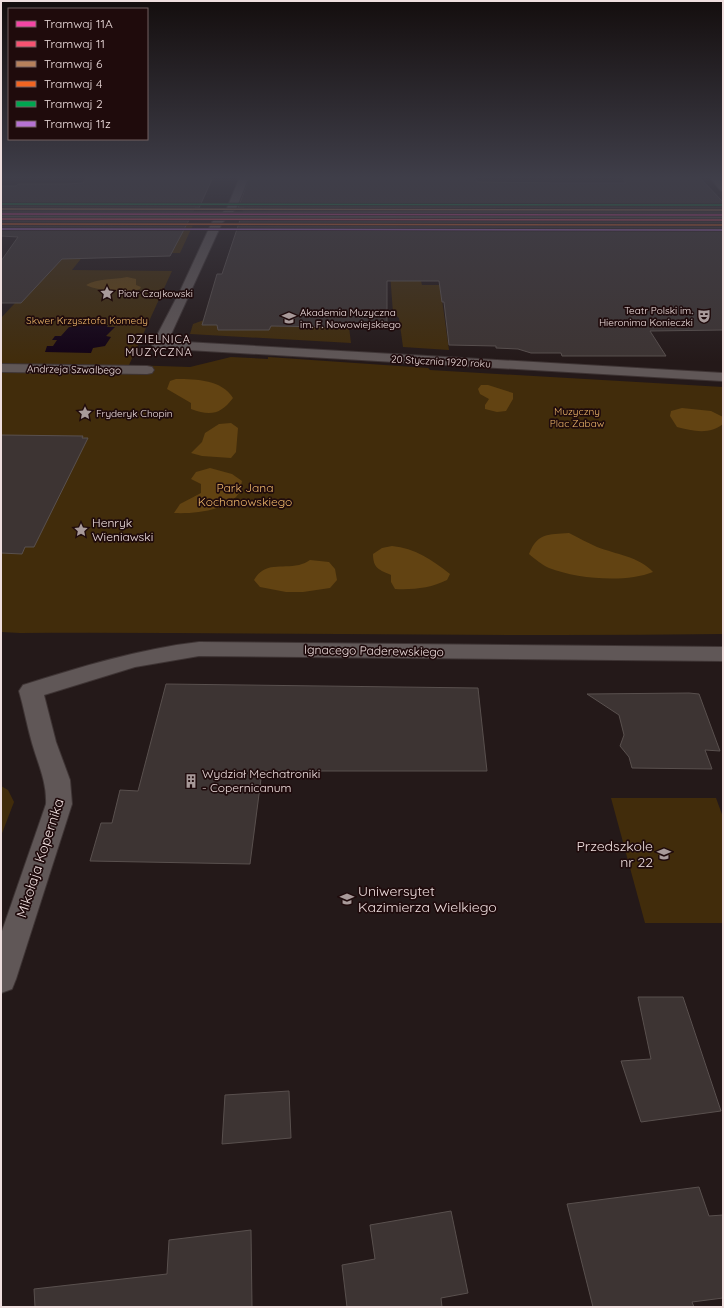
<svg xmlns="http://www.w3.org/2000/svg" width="724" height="1308" font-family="Quicksand,sans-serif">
	<rect width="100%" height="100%" fill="#241919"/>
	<g fill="#412c0b">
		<polygon points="137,224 193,225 180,253 166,253 169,246 175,246 181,234"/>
		<path d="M 88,250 L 72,270 L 172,271 L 129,365 L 190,367 L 231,357 L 268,359 L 268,357 L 428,368 L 430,370 L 723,387 L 723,634 C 489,637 255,632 20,633 L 1,632 L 1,318 L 15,303 L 5,269 Z"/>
		<polygon points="390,273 419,273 422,285 440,285 449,350 403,347 399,318 393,313"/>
		<polygon points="204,320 204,325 349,327 351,343 190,334 193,324"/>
		<polygon points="1,786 8,790 14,802 1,836"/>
		<polygon points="611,798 716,798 723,817 723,923 645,923"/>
	</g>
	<g fill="#624312">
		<path d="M 127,277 L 136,279 L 136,285 L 141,287 L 140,289 C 130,293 95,291 86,285 C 98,278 113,280 127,277 Z"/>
		<path d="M 176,379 C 197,379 222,380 233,398 C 220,415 210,416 191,409 L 191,403 L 167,389 L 170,381 Z"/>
		<polygon points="481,385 488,385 513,393 513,399 506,411 497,412 485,409 485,405 489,399 480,394 478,389"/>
		<path d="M 682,408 L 711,411 L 723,417 L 723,424 C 710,435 692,431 677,427 L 670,416 L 671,411 Z"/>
		<polygon points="231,423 238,428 236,452 231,458 202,456 191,453 202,442 205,433 219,424"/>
		<path d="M 210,468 L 232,474 L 242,481 C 241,484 241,490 239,493 C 228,511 193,514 174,513 L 180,504 L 201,493 L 201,484 L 191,479 L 196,472 Z"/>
		<path d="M 569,533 C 579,538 588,543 597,547 C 615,554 640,557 653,572 C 626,583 577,579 549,568 C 542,565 535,559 529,554 C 538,532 548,535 569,533 Z"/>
		<path d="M 392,546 C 415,548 432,560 450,574 L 447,580 C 431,588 413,590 395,589 L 391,582 L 391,575 C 380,570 373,569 373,554 L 382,548 Z"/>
		<path d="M 310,560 L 329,562 L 335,569 L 337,580 L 330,588 L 303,592 L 286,592 L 260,587 L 254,580 C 265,561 281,569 299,565 C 303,564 307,562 310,560 Z"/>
	</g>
	<polygon fill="#120215" points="77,324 108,325 107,327 115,327 106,336 111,337 105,346 93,348 91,353 45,352 47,346 53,346 57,340 52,340 55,336 61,336 69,327 75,327"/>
	<g fill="#3d3433" stroke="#59504e">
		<polygon points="86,179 212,179 199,208 195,208 193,211 1,210 1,186 16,186 18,184 66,184 83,183"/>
		<polygon points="249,179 476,179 477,182 557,183 626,183 623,179 701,179 723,202 723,212 243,211 244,208 238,208"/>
		<polygon points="1,220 189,220 170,256 62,259 21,303 1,303 1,261 18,237 1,236"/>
		<polygon points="240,220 723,220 723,330 650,331 666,356 562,356 561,353 531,353 518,349 496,348 496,346 449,345 444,302 442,302 439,281 387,281 387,328 271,326 269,330 218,330 217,325 202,325 217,274 222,274"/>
		<polygon points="1,435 83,436 82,438 88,438 34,547 25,547 22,554 1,553"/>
		<polygon points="166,684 478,688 487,771 262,771 250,864 90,861 101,823 112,823 120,790 138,791"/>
		<polygon points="689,693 699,694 720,751 705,750 712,769 632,768 629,757 620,746 624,735 619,715 587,694"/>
		<polygon points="638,997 683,997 721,1111 641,1122 621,1061 651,1059"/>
		<polygon points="289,1091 291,1138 222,1144 225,1095"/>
		<polygon points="699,1187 709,1216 723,1215 723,1298 692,1302 694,1307 593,1307 567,1204"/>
		<polygon points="451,1211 468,1293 441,1298 442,1307 347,1307 342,1265 375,1259 370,1225"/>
		<polygon points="251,1230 252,1307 35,1307 34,1289 167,1274 169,1240"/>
	</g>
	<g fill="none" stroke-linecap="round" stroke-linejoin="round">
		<defs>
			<polygon id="pedestrian" points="1,364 147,366 152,367 154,370 152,373 147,374 1,372"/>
			<polygon id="minor" points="239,179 248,179 236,209 222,223 168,341 723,373 723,381 154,348 152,345 181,289 212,222 227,208"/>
			<g id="tertiary">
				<polygon points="711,179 720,179 723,182 723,191 720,190"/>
				<polygon points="1,212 723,213 723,219 1,218"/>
				<path d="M 199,642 L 723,647 L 723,661 L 199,656 L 135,667 L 44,695 L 56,742 L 70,780 L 72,804 L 16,979 L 12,989 L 1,993 L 1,934 L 46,804 C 47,782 38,764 32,743 C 27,726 24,708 19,691 L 23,685 C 81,667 138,649 199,642 Z"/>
			</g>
		</defs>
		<use href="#pedestrian" stroke="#3e3434" stroke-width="2"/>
		<use href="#minor" stroke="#3e3434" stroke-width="2"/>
		<use href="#tertiary" stroke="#3e3434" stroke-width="2"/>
		<use href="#pedestrian" fill="#605757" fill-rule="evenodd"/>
		<use href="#minor" fill="#605757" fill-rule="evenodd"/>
		<use href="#tertiary" fill="#605757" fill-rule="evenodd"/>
		<defs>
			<polyline id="tram-1" points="1,214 723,215"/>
			<polyline id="tram-2" points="1,219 723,220"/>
			<polyline id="tram-3" points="1,209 723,210"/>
			<polyline id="tram-4" points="1,224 723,225"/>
			<polyline id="tram-5" points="1,204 723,205"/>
			<polyline id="tram-6" points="1,229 723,230"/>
		</defs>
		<use href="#tram-1" stroke="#1f0b0c" stroke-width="3"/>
		<use href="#tram-2" stroke="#1f0b0c" stroke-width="3"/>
		<use href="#tram-3" stroke="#1f0b0c" stroke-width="3"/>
		<use href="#tram-4" stroke="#1f0b0c" stroke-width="3"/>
		<use href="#tram-5" stroke="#1f0b0c" stroke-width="3"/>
		<use href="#tram-6" stroke="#1f0b0c" stroke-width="3"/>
		<use href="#tram-1" stroke="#f346a5" stroke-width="1.5"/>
		<use href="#tram-2" stroke="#f65372" stroke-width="1.5"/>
		<use href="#tram-3" stroke="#b6815c" stroke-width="1.5"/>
		<use href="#tram-4" stroke="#f26522" stroke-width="1.5"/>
		<use href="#tram-5" stroke="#00a651" stroke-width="1.5"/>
		<use href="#tram-6" stroke="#b673d3" stroke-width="1.5"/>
	</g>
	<linearGradient id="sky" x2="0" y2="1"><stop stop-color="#140e0e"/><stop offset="0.49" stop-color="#3f3e49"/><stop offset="1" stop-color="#3f3e49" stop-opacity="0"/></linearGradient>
	<rect width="724" height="362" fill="url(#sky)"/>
	<defs>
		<symbol id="sight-bare" viewBox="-9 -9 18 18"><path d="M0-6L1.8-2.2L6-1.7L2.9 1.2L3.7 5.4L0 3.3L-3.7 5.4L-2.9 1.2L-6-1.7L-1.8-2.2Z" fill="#a89a9a" stroke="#1f0b0c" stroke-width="2.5" paint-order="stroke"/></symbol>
		<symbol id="theatre-bare" viewBox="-9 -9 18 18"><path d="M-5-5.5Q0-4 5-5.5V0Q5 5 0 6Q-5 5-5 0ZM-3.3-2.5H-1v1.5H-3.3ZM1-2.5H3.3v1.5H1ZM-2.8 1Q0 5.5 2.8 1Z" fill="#a89a9a" stroke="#1f0b0c" stroke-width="2.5" paint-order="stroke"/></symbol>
		<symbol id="university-bare" viewBox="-9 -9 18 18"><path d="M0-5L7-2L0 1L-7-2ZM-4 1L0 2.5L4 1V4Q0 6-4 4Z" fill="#a89a9a" stroke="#1f0b0c" stroke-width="2.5" paint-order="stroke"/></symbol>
		<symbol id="building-bare" viewBox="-9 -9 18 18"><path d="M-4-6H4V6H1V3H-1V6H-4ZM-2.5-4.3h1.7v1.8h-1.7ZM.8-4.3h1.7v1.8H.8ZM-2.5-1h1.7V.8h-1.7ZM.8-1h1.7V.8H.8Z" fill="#a89a9a" stroke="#1f0b0c" stroke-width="2.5" paint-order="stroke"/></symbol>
		<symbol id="school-bare" viewBox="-9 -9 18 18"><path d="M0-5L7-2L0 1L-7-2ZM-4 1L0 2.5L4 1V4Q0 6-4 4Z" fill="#a89a9a" stroke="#1f0b0c" stroke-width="2.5" paint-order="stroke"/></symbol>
	</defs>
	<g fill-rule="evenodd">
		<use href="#sight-bare" x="97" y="283" width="20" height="20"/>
		<use href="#theatre-bare" x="694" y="306" width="20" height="20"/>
		<use href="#university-bare" x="279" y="308" width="20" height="20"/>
		<use href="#sight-bare" x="75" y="403" width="20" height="20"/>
		<use href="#sight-bare" x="71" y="520" width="20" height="20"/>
		<use href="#building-bare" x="181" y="771" width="20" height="20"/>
		<use href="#school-bare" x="654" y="844" width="20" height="20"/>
		<use href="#university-bare" x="337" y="889" width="20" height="20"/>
	</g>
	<g text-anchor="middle" stroke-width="3.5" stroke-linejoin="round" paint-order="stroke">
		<g font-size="10" fill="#efdfdf" stroke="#1f0b0c" text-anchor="start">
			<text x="118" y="297">Piotr Czajkowski</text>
			<text x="693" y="314" text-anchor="end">Teatr Polski im.<tspan x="693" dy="12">Hieronima Konieczki</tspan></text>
			<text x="300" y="316">Akademia Muzyczna<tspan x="300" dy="12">im. F. Nowowiejskiego</tspan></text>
			<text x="96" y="417">Fryderyk Chopin</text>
		</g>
		<g font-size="10" fill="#edb66a" stroke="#1f0b0c">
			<text x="87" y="324">Skwer Krzysztofa Komedy</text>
			<text x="577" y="415">Muzyczny<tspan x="577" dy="12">Plac Zabaw</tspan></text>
		</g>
		<g font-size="10" fill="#efdfdf" stroke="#1f0b0c">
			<text transform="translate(441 361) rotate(3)" y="4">20 Stycznia 1920 roku</text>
			<text transform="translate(74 369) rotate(1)" y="4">Andrzeja Szwalbego</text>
		</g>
		<g font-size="11" letter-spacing="1" fill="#efdfdf" stroke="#1f0b0c">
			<text x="159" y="343">DZIELNICA<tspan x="159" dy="13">MUZYCZNA</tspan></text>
		</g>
		<g font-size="12" fill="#edb66a" stroke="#1f0b0c">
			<text x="245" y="492">Park Jana<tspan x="245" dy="14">Kochanowskiego</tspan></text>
		</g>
		<g font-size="12" fill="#efdfdf" stroke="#1f0b0c" text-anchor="start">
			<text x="92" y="527">Henryk<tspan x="92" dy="14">Wieniawski</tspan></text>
			<text x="202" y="778">Wydział Mechatroniki<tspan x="202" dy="14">- Copernicanum</tspan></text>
		</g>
		<g font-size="12" fill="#efdfdf" stroke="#1f0b0c">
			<text transform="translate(374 651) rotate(1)" y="4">Ignacego Paderewskiego</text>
		</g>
		<g font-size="14" fill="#efdfdf" stroke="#1f0b0c" text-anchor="end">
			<text x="653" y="851">Przedszkole<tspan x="653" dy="16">nr 22</tspan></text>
			<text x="358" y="896" text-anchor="start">Uniwersytet<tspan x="358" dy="16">Kazimierza Wielkiego</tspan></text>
		</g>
		<g font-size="14" fill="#efdfdf" stroke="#1f0b0c">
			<text transform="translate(40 858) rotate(-72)" y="5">Mikołaja Kopernika</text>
		</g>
	</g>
	<rect width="724" height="1308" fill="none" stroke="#efdfdf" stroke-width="4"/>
	<rect x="8" y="8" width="140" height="132" fill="#1f0b0c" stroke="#726060"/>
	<rect x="16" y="21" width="20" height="6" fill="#f346a5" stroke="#726060"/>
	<text x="44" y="28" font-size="12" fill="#efdfdf">Tramwaj 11A</text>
	<rect x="16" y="41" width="20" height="6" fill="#f65372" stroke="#726060"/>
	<text x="44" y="48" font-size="12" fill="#efdfdf">Tramwaj 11</text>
	<rect x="16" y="61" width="20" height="6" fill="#b6815c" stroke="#726060"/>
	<text x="44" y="68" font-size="12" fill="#efdfdf">Tramwaj 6</text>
	<rect x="16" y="81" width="20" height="6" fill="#f26522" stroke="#726060"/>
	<text x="44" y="88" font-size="12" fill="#efdfdf">Tramwaj 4</text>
	<rect x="16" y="101" width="20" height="6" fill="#00a651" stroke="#726060"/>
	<text x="44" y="108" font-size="12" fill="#efdfdf">Tramwaj 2</text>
	<rect x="16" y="121" width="20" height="6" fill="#b673d3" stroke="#726060"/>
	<text x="44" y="128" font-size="12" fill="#efdfdf">Tramwaj 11z</text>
</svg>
